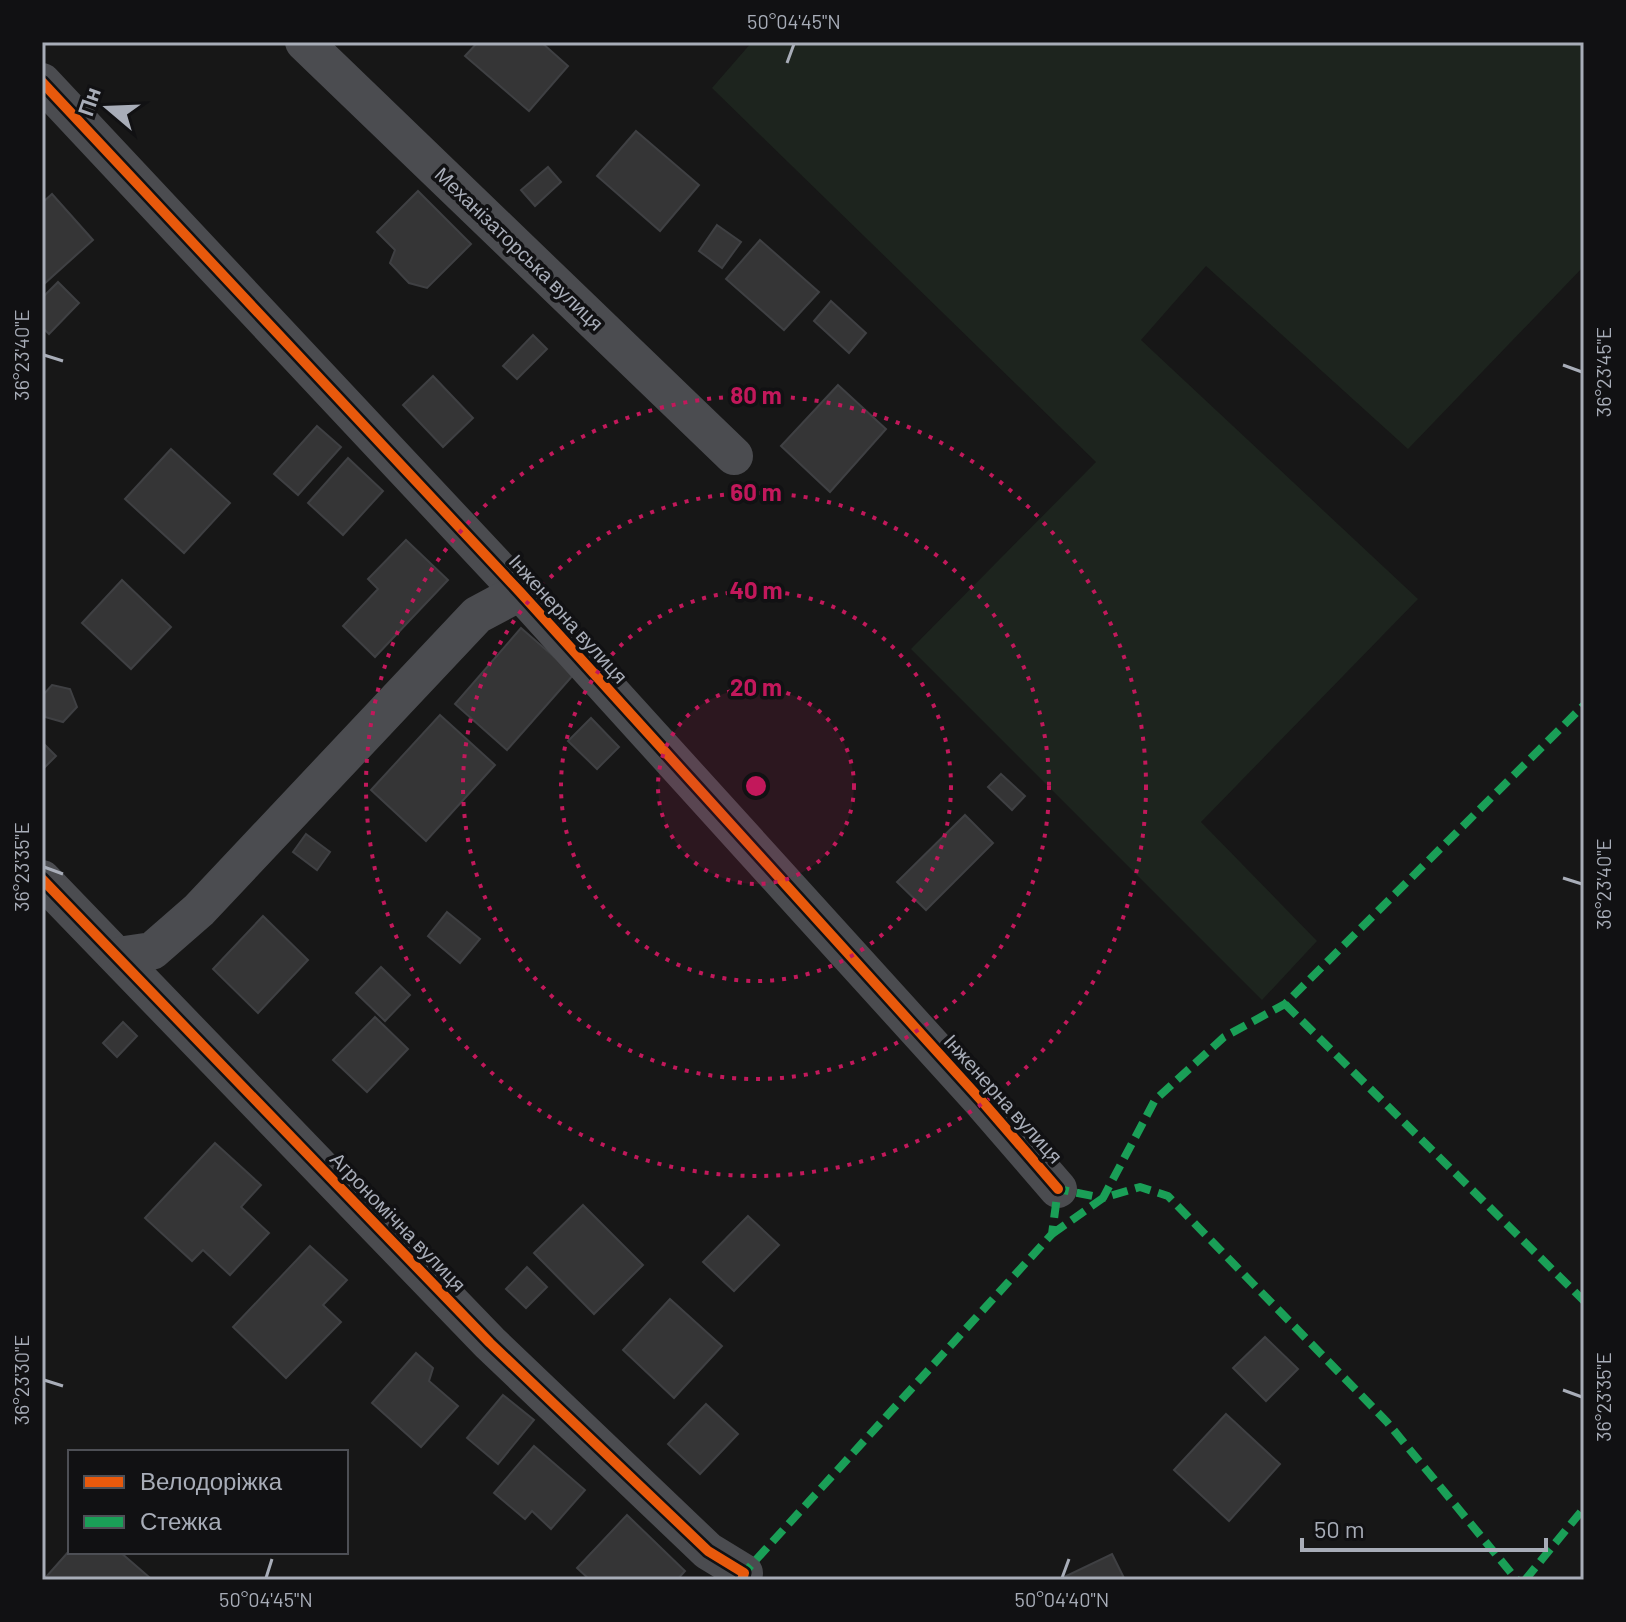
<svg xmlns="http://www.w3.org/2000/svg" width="1626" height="1622" font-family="Barlow,sans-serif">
	<rect width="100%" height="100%" fill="#171717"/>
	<polygon fill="#1d241e" points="752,42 1584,42 1584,266 1408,449 1206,266 1141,340 1418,599 1201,822 1317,941 1262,1000 911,649 1096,462 712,88"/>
	<g fill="#353536" stroke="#3f4043" stroke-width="2">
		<polygon points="478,42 541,42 568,66 529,111 465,56"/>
		<polygon points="636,131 699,185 660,231 597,176"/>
		<polygon points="548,167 561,182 535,206 521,190"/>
		<polygon points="418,191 471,244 427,288 409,283 390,263 395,250 377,232"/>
		<polygon points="52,194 93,240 44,284 42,282 42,203"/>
		<polygon points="717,225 741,242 722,268 699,251"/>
		<polygon points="760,240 819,292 784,330 726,279"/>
		<polygon points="58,282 79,303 49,334 42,327 42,298"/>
		<polygon points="831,301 866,333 849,353 814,321"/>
		<polygon points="533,335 547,349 517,379 503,366"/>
		<polygon points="433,376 473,418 443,447 403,405"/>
		<polygon points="838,385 886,429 830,492 781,446"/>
		<polygon points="317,426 341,447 298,495 274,474"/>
		<polygon points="171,449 230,503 184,553 125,499"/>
		<polygon points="348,458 383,491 343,535 308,503"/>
		<polygon points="406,540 448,580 375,657 343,626 378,589 368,579"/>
		<polygon points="122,580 171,627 131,669 82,623"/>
		<polygon points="521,628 574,674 507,750 455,704"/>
		<polygon points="52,685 70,689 77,707 63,722 45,717 42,696"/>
		<polygon points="440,715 495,765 426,841 371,790"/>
		<polygon points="591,718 619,747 597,769 568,741"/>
		<polygon points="42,742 56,756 42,770"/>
		<polygon points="1001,774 1025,796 1012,810 988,787"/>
		<polygon points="965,815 993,843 926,910 897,882"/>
		<polygon points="306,834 330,852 317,870 293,852"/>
		<polygon points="447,912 480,939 460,963 428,936"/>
		<polygon points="263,916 308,960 258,1013 213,969"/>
		<polygon points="381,967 410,995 385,1021 356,993"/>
		<polygon points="375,1017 408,1049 367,1092 333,1060"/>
		<polygon points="123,1022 137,1036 117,1057 103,1043"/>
		<polygon points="215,1143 261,1185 241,1207 269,1233 230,1275 203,1250 192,1261 145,1218"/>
		<polygon points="583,1205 643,1265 594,1314 534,1253"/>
		<polygon points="748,1216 779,1245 734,1291 703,1262"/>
		<polygon points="310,1246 347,1280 323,1305 341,1322 286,1378 233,1327"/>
		<polygon points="527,1267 547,1287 526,1308 506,1289"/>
		<polygon points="670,1299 722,1346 674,1398 623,1350"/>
		<polygon points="1265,1337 1298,1369 1266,1401 1233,1368"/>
		<polygon points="416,1353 433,1368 429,1381 458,1406 421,1447 372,1403"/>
		<polygon points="503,1395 534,1420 498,1464 467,1438"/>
		<polygon points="706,1404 738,1434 700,1474 668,1444"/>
		<polygon points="1226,1414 1280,1464 1229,1521 1174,1470"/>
		<polygon points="534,1446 585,1490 551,1529 532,1511 525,1519 494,1493"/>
		<polygon points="627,1515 685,1571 677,1580 590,1580 577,1568"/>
		<polygon points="70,1550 70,1552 120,1552 149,1577 146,1580 49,1580 46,1577"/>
		<polygon points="1112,1554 1125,1580 1058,1580"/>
	</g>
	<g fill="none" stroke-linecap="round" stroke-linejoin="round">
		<g stroke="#4b4c50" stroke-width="38">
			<polyline points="304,42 734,456"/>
			<polyline points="42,82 520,592 981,1100 1058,1189"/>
			<polyline points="42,879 490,1343 708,1551 744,1573 742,1580"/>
			<polyline points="118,956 152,951 199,910 477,615 520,592"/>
		</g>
		<g stroke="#1a9f57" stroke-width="8" stroke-dasharray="16 8" stroke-linecap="butt">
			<polyline points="1285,1004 1584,1301"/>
			<polyline points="1052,1234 1103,1198 1140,1187 1168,1196 1387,1422 1517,1580"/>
			<polyline points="748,1577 744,1573 1052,1234 1058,1189 1103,1198 1155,1100 1224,1037 1285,1004 1584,705"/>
			<polyline points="1525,1580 1584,1508"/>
		</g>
		<defs>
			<g id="cycleway">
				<polyline points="42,82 520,592 981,1100 1058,1189"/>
				<polyline points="42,879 490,1343 708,1551 744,1573 742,1580"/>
			</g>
		</defs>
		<use href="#cycleway" stroke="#111113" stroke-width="15"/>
		<use href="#cycleway" stroke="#e8590c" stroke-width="10"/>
	</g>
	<path fill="none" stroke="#a8adb8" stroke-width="3" d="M 787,63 L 794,44M 44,355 L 63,361M 1563,365 L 1582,372M 44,867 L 63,874M 1563,878 L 1582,884M 44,1380 L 63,1386M 1563,1390 L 1582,1397M 266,1578 L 272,1559M 1062,1578 L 1069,1559"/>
	<circle cx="756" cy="786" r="98" fill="#c2185b" fill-opacity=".12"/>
	<g fill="none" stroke="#c2185b" stroke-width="4" stroke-dasharray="4 8">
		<circle cx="756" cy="786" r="98"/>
		<circle cx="756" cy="786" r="195"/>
		<circle cx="756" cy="786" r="293"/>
		<circle cx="756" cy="786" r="390"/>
	</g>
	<g text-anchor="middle" stroke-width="7" stroke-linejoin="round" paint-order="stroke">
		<g font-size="20" fill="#a8adb8" stroke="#111113">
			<text transform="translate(519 249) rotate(44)" y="7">Механізаторська вулиця</text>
			<text transform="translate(568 619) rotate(48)" y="7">Інженерна вулиця</text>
			<text transform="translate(1003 1099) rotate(48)" y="7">Інженерна вулиця</text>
			<text transform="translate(398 1222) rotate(46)" y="7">Агрономічна вулиця</text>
		</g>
	</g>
	<circle cx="756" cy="786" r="12" fill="#c2185b" stroke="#111113" stroke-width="4"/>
	<g font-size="24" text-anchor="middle" font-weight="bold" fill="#c2185b" stroke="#111113" stroke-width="7" stroke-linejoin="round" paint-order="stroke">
		<text x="756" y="404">80 m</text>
		<text x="756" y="501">60 m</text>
		<text x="756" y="599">40 m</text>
		<text x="756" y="696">20 m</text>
	</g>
	<rect width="1626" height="1622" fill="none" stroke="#111113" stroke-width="88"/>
	<rect x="68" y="1450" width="280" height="104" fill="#111113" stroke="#4d4f55" stroke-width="2"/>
	<rect x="84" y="1476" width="40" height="12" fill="#e8590c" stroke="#4d4f55" stroke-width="2"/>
	<text x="140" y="1490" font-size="24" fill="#a8adb8">Велодоріжка</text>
	<rect x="84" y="1516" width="40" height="12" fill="#1a9f57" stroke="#4d4f55" stroke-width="2"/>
	<text x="140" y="1530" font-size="24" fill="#a8adb8">Стежка</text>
	<g transform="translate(108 108) rotate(289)" stroke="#111113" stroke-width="6" paint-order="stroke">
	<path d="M0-6L14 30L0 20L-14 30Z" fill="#a8adb8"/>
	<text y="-12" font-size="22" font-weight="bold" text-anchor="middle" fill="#a8adb8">Пн</text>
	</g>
	<path d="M1302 1538v12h244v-12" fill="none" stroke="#a8adb8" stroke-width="4"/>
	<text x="1314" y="1538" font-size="24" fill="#a8adb8" stroke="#111113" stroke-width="6" paint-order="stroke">50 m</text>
	<rect x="44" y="44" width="1538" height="1534" fill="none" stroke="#a8adb8" stroke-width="3"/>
	<g font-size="20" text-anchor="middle" fill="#a8adb8">
		<text x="794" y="29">50°04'45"N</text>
		<text transform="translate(22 355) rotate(-90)" y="7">36°23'40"E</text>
		<text transform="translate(1604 372) rotate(-90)" y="7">36°23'45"E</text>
		<text transform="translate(22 867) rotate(-90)" y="7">36°23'35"E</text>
		<text transform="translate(1604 884) rotate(-90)" y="7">36°23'40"E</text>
		<text transform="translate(22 1380) rotate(-90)" y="7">36°23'30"E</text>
		<text transform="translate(1604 1397) rotate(-90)" y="7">36°23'35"E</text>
		<text x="266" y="1607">50°04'45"N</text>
		<text x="1062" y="1607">50°04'40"N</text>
	</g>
</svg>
